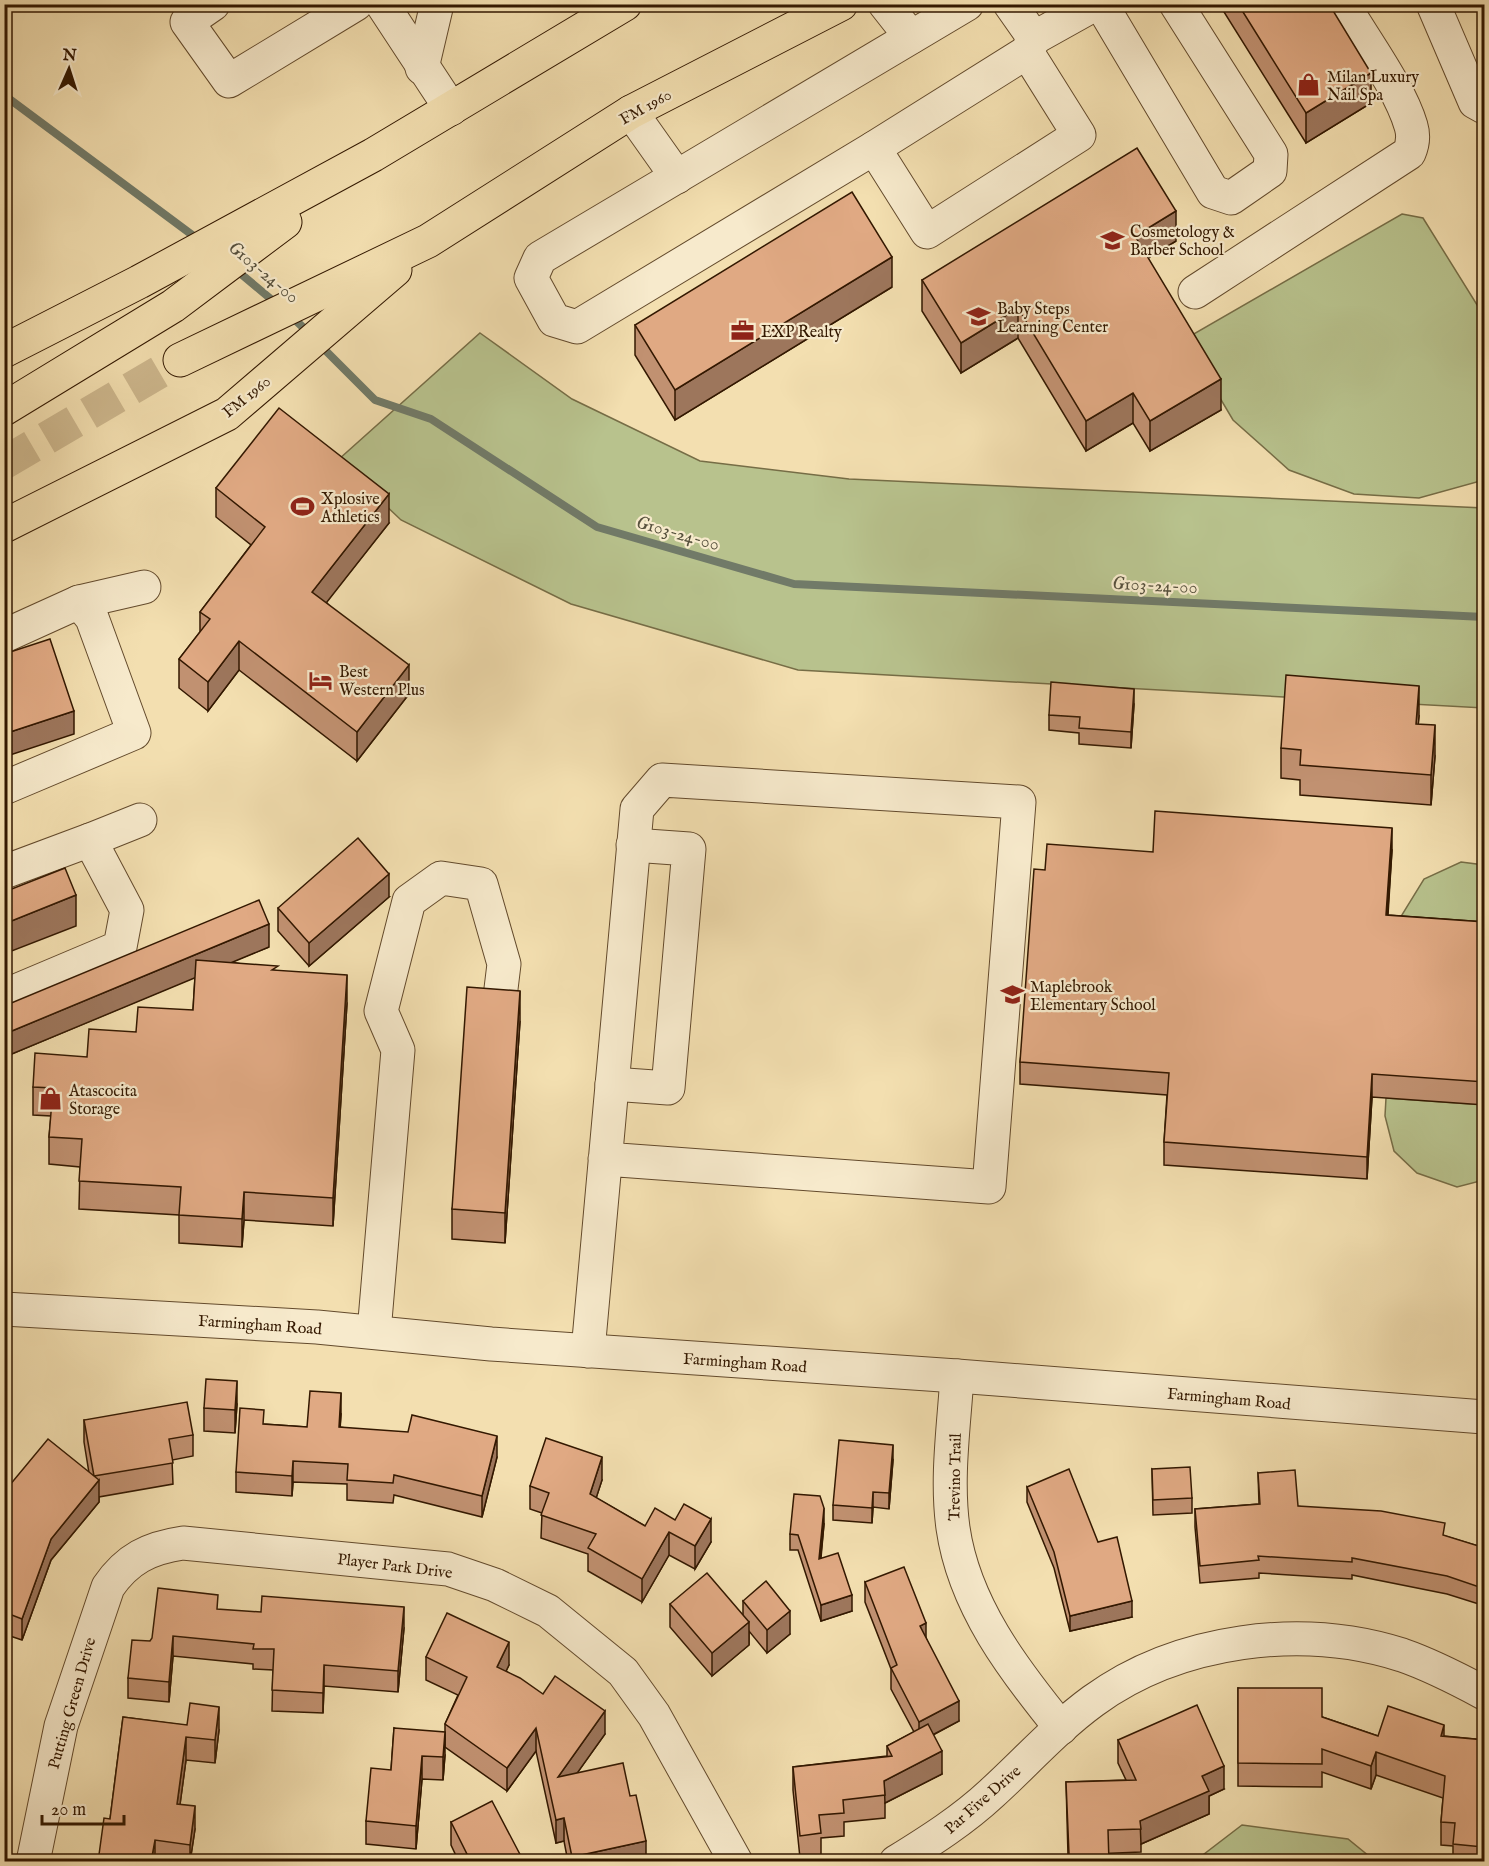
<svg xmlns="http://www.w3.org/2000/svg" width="1489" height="1866" font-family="'IM FELL English',serif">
	<rect width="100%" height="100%" fill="#f3dfb0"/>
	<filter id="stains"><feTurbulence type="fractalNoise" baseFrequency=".00333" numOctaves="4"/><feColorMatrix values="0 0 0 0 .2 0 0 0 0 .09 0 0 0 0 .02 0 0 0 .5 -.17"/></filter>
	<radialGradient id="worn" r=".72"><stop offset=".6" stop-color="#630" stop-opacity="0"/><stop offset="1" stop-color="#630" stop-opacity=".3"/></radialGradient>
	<g fill="#b8c28d" stroke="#766d46" stroke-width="1.5">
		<polygon points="1402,214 1423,218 1484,316 1484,480 1419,498 1354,494 1289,470 1233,420 1185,339"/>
		<polygon points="480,333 572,399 700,461 849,479 1484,508 1484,708 798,670 571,604 401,520 338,460"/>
		<polygon points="1461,862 1484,865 1484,944 1400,918 1424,879"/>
		<polygon points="1386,1098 1484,1105 1484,1180 1457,1187 1417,1173 1394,1151 1385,1116"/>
		<polygon points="1242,1825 1348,1839 1375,1861 1195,1861"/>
	</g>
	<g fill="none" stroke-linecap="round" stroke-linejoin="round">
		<g stroke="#717a68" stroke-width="8">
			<polyline points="4,95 199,240"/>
			<polyline points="235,269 278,305"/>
			<polyline points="290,315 311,335"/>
			<polyline points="320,345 375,400 431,419 597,527 794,584 1484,617"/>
		</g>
		<polyline stroke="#cdb78d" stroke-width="33" stroke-dasharray="33 16" stroke-linecap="butt" points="4,463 180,360"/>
		<defs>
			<g id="minor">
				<polyline points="213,4 187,22 229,81 356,4"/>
				<polyline points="382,4 451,109"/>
				<polyline points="885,4 911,37"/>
				<polyline points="967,4 540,258 531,278 554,320 577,327 874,148 1027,52 1034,38"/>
				<polyline points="1010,4 1034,38 1095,4"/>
				<polyline points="1101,4 1213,192 1231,198 1270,171 1271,154 1176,4"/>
				<polyline points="1433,4 1475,102 1484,107"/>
				<polyline points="422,68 437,4"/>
				<polyline points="631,112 677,177"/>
				<polyline points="874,148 927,232 1079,135 1027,52"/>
				<path d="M 1195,292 L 1409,153 C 1413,144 1414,136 1411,126 C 1400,88 1364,40 1343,4"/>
				<polyline points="79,602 144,587"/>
				<polyline points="4,636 79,602 92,618 134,733 4,788"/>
				<polyline points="90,840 140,820"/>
				<polyline points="4,872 90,840 127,910 120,947 4,996"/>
				<polyline points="612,1084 668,1088 689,849 633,845"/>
				<polyline points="4,1309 317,1327 491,1344 957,1376 1484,1417"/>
				<polyline points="374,1332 398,1050 381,1011 409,901 441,878 481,884 504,964 500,997"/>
				<polyline points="588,1351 637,809 662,780 1019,802 989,1187 605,1159"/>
				<path d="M 957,1376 C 954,1426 946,1478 953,1528 C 964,1605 1013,1669 1061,1728"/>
				<path d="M 33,1862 L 61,1726 L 108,1587 C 127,1559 149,1548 183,1543 L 448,1569 L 495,1585 L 548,1611 L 623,1672 L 654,1715 L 736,1862"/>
				<path d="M 896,1862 C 930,1841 963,1820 992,1793 C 1025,1763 1056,1728 1093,1701 C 1178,1639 1302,1623 1402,1655 C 1431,1665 1458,1679 1484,1693"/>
			</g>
			<g id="major">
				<polyline points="4,351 139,282 373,155 625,4"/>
				<polyline points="180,360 428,241 631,112 841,4"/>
				<polyline points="4,409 173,306 285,222"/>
				<polyline points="4,526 227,414 395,270"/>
			</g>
		</defs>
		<use href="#minor" stroke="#634a2c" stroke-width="35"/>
		<use href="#major" stroke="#331800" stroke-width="35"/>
		<use href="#minor" stroke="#f7eacc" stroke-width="33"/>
		<use href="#major" stroke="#f3dfb0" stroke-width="33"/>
	</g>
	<g fill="#c19171" stroke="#331800" stroke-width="1.5">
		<polygon points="1219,4 1329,4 1371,103 1306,143"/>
		<polygon points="1478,4 1485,4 1485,20"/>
		<polygon points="1485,154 1485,187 1481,178 1481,155"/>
		<polygon points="1176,241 1148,258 1221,410 1150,451 1133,423 1086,451 1018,338 961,373 922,311 922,280"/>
		<polygon points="892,287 675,420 635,355 635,325"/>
		<polygon points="216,488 389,523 326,602 409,694 357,761 239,670 208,711 179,688 179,659 200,632 200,612 251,545 216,517"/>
		<polygon points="1134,704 1131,748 1079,744 1079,733 1049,730 1049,715"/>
		<polygon points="1419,716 1418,724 1435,756 1431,805 1300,795 1300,780 1281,778 1281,748"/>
		<polygon points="1392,850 1388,915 1485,922 1485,1105 1372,1097 1367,1179 1164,1165 1164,1142 1167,1095 1020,1084 1020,1062 1045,870 1153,852"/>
		<polygon points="389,897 309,966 278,931 278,908"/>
		<polygon points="269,947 231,962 278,971 347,1003 333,1226 244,1220 242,1247 179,1243 179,1215 79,1209 80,1167 49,1164 49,1137 51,1116 33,1115 33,1087 87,1057 136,1032 193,1010 195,977 7,1056 4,1050 4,1006"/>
		<polygon points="520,1021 505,1243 452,1239 452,1209"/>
		<polygon points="237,1404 235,1433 204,1431 204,1408"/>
		<polygon points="341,1414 340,1427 497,1457 482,1517 394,1495 393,1503 347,1500 347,1484 293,1482 292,1496 236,1492 236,1472 264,1424 307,1427"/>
		<polygon points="84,1420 193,1435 193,1456 172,1460 173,1484 99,1497 99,1502 51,1560 22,1640 4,1634 4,1492 89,1473 84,1442"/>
		<polygon points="893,1460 889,1509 873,1507 872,1523 833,1520 833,1505"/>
		<polygon points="1152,1469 1192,1498 1192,1513 1153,1515"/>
		<polygon points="1258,1473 1298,1506 1445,1536 1485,1548 1485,1606 1447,1594 1352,1575 1352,1579 1259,1573 1259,1578 1200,1583 1195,1527 1195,1509 1259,1504"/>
		<polygon points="602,1480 596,1498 645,1526 711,1542 695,1569 669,1555 642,1602 588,1571 588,1554 541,1538 542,1513 530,1509 530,1486"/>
		<polygon points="1027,1487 1132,1617 1070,1631 1054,1568 1027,1502"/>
		<polygon points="824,1524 821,1558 852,1611 821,1621 798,1550 790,1550 790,1534"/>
		<polygon points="865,1582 926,1638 959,1721 933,1735 942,1774 885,1803 885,1818 844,1822 844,1836 821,1838 821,1856 800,1858 793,1790 793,1767 887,1756 887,1746 914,1732 891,1689 891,1669 865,1602"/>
		<polygon points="743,1601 790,1634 767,1653 749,1631 749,1645 712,1676 670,1627 670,1604 743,1615"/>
		<polygon points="218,1610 404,1628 398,1692 324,1686 323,1713 272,1711 273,1670 253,1669 253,1664 173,1656 169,1702 128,1698 128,1678 150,1641"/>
		<polygon points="426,1657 509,1665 506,1671 605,1734 577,1773 646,1862 568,1862 564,1841 556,1843 536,1751 507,1791 445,1747 445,1724 458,1695 426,1680"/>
		<polygon points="1238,1688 1378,1736 1444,1736 1485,1740 1484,1862 1453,1862 1453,1846 1441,1845 1441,1822 1443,1798 1376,1775 1371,1789 1322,1772 1322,1787 1238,1786"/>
		<polygon points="123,1717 219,1730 215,1763 186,1760 180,1804 195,1829 190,1862 98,1862 110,1819"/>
		<polygon points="394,1728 445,1755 443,1780 422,1779 416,1849 366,1844 366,1821 391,1770"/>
		<polygon points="1118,1740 1224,1789 1209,1796 1209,1814 1141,1844 1141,1852 1068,1855 1066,1782 1126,1780 1118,1763"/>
		<polygon points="451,1822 524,1862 459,1862 451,1845"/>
	</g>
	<g fill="#9d765c" stroke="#331800" stroke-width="1.5">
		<polygon points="1371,73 1371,103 1306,143 1306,113"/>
		<polygon points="1176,211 1176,241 1135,266 1135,236"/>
		<polygon points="892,257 892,287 675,420 675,390"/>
		<polygon points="1018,308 1018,338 961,373 961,343"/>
		<polygon points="1221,379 1221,410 1150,451 1150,421"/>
		<polygon points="1133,393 1133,423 1086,451 1086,421"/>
		<polygon points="389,494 389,523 312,621 312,592"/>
		<polygon points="239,641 239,670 208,711 208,682"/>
		<polygon points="409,665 409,694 357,761 357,732"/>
		<polygon points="1419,686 1419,716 1416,754 1416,724"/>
		<polygon points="1134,689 1134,704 1131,748 1131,732"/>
		<polygon points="74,711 74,734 4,757 4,734"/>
		<polygon points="1435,725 1435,756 1431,805 1431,775"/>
		<polygon points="1392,828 1392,850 1386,937 1386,915"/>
		<polygon points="389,874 389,897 309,966 309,943"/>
		<polygon points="76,895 76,926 4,954 4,924"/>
		<polygon points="269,924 269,947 7,1056 7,1033"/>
		<polygon points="347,975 347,1003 333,1226 333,1198"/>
		<polygon points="520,991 520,1021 505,1243 505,1213"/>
		<polygon points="1372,1074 1372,1097 1367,1179 1367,1157"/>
		<polygon points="244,1192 244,1220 242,1247 242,1219"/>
		<polygon points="237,1381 237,1404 235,1433 235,1410"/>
		<polygon points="341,1393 341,1414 339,1448 339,1427"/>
		<polygon points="497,1436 497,1457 482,1517 482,1496"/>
		<polygon points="893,1445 893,1460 889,1509 889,1493"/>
		<polygon points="602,1457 602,1480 590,1517 590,1494"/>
		<polygon points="293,1461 293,1482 292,1496 292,1476"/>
		<polygon points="99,1480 99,1502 51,1560 22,1640 22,1619 51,1539"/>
		<polygon points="873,1492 873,1507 872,1523 872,1508"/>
		<polygon points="824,1508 824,1524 819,1574 819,1559"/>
		<polygon points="711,1519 711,1542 695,1569 695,1546"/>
		<polygon points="669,1532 669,1555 642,1602 642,1579"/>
		<polygon points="852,1595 852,1611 821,1621 821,1605"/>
		<polygon points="1132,1601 1132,1617 1070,1631 1070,1616"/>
		<polygon points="404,1607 404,1628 398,1692 398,1671"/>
		<polygon points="790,1611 790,1634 767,1653 767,1630"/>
		<polygon points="749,1622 749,1645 712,1676 712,1653"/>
		<polygon points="926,1623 926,1644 920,1626"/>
		<polygon points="173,1636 173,1656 169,1702 169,1682"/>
		<polygon points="509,1642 509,1665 497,1690 497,1667"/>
		<polygon points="324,1665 324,1686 323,1713 323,1693"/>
		<polygon points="7,1666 7,1686 4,1700 4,1679"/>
		<polygon points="959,1701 959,1721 919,1742 919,1722"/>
		<polygon points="219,1707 219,1730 215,1763 215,1740"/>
		<polygon points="605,1711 605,1734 558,1800 558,1777"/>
		<polygon points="1444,1725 1444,1748 1441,1736"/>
		<polygon points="536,1728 536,1751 507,1791 507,1768"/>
		<polygon points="445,1732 445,1755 443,1780 443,1757"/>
		<polygon points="186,1737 186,1760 177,1827 177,1804"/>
		<polygon points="942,1751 942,1774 885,1803 884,1781"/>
		<polygon points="1376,1752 1376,1775 1371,1789 1371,1766"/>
		<polygon points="422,1756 422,1779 416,1849 416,1826"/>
		<polygon points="1224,1766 1224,1789 1209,1796 1209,1814 1141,1844 1140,1821 1202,1776"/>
		<polygon points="195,1806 195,1829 190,1862 190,1845"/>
		<polygon points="564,1818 564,1841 556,1843 556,1820"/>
		<polygon points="1485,1837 1484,1862 1483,1862 1483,1847"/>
		<polygon points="155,1840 155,1862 151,1862"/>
		<polygon points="646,1841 646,1862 572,1862 572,1857"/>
	</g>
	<g fill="#e0a983" stroke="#331800" stroke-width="1.5">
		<polygon points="1238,4 1329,4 1371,73 1306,113"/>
		<polygon points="1137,148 1176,211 1135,236 1221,379 1150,421 1133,393 1086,421 1018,308 961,343 922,280"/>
		<polygon points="1485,154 1485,164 1481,155"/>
		<polygon points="852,192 892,257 675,390 635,325"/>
		<polygon points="279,408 389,494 312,592 409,665 357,732 239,641 208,682 179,659 210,619 200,612 265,527 216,488"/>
		<polygon points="50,639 74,711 4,734 4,654"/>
		<polygon points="1286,675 1419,686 1416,724 1435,725 1431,775 1300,765 1301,750 1281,748"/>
		<polygon points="1051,682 1134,689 1131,732 1079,728 1080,717 1049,715"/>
		<polygon points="1155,811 1392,828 1386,915 1485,922 1485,1082 1372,1074 1367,1157 1164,1142 1169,1073 1020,1062 1034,869 1045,870 1047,844 1153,852"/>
		<polygon points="358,838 389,874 309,943 278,908"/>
		<polygon points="65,868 76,895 4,924 4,892"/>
		<polygon points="259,900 269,924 7,1033 4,1027 4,1006"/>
		<polygon points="196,960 278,966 272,970 347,975 333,1198 244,1192 242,1219 179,1215 181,1187 79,1181 82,1139 49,1137 53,1088 33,1087 35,1053 87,1057 89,1029 136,1032 138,1007 193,1010"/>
		<polygon points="467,987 520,991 505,1213 452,1209"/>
		<polygon points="206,1379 237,1381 235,1410 204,1408"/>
		<polygon points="310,1391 341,1393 339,1427 408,1432 412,1415 497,1436 482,1496 394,1475 393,1483 347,1480 348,1464 293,1461 292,1476 236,1472 240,1408 264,1410 263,1424 307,1427"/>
		<polygon points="187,1402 193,1435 169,1439 173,1463 94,1476 99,1480 51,1539 22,1619 4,1612 4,1552 9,1539 4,1535 4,1492 48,1439 94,1476 84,1420"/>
		<polygon points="546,1438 602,1457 590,1494 645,1526 655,1508 675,1520 684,1504 711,1519 695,1546 669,1532 642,1579 588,1548 596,1534 541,1515 549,1493 530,1486"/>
		<polygon points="839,1440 893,1445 889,1493 873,1492 872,1508 833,1505"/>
		<polygon points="1190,1467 1192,1498 1153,1500 1152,1469"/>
		<polygon points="1069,1469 1098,1542 1117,1537 1132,1601 1070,1616 1054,1552 1027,1487"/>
		<polygon points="1295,1470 1298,1506 1381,1511 1445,1523 1443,1535 1485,1548 1485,1589 1447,1576 1352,1558 1352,1562 1258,1556 1259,1560 1200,1566 1195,1509 1260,1504 1258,1473"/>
		<polygon points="794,1494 820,1496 824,1508 819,1559 838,1553 852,1595 821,1605 798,1535 790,1534"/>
		<polygon points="904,1567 926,1623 920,1626 959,1701 919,1722 891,1668 897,1665 865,1582"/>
		<polygon points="707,1573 749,1622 712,1653 670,1604"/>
		<polygon points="766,1581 790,1611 767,1630 743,1601"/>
		<polygon points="158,1588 218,1595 217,1609 261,1612 262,1596 404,1607 398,1671 324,1665 323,1693 272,1690 274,1649 253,1649 254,1644 173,1636 169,1682 128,1678 132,1640 150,1641 152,1638"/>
		<polygon points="447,1613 509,1642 497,1667 520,1678 543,1694 555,1676 605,1711 558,1777 623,1763 630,1796 636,1795 646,1841 572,1857 564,1818 556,1820 536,1728 507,1768 445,1724 467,1677 426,1657"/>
		<polygon points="4,1665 7,1666 4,1679"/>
		<polygon points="1238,1688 1322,1688 1322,1717 1378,1736 1388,1706 1444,1725 1441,1736 1485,1740 1485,1837 1483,1847 1453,1844 1455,1823 1441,1822 1445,1776 1376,1752 1371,1766 1322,1749 1322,1764 1238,1763"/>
		<polygon points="190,1703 219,1707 215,1740 186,1737 177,1804 195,1806 190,1845 155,1840 151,1862 98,1862 104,1818 110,1819 123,1717 187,1725"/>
		<polygon points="1197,1705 1224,1766 1202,1776 1209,1791 1140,1821 1141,1829 1108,1830 1109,1862 1051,1862 1069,1854 1066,1782 1136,1780 1118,1740"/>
		<polygon points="928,1724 942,1751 884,1781 885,1795 843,1800 844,1813 819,1815 821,1833 800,1836 793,1767 892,1756 887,1746"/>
		<polygon points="394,1728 445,1732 443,1757 422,1756 416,1826 366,1821 371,1768 391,1770"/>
		<polygon points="492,1801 524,1862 471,1862 451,1822"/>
	</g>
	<defs>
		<symbol id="shop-bare" viewBox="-9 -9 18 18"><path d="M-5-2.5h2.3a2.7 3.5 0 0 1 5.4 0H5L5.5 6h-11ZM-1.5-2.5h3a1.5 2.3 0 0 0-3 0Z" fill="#8f2418" stroke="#f7eacc" stroke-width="2.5" paint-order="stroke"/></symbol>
		<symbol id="school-bare" viewBox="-9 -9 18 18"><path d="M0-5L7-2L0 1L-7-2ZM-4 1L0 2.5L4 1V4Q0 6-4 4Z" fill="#8f2418" stroke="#f7eacc" stroke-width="2.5" paint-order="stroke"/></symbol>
		<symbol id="office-bare" viewBox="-9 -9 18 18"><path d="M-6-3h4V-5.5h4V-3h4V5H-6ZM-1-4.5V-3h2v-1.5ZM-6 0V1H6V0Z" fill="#8f2418" stroke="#f7eacc" stroke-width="2.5" paint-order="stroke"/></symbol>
		<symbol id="stadium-bare" viewBox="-9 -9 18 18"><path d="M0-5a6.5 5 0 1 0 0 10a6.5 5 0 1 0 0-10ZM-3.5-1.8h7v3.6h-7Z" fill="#8f2418" stroke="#f7eacc" stroke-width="2.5" paint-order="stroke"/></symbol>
		<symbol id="hotel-bare" viewBox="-9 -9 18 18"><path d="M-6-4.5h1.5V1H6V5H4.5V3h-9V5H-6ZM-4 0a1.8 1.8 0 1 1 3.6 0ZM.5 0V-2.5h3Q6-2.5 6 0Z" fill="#8f2418" stroke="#f7eacc" stroke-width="2.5" paint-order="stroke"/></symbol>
	</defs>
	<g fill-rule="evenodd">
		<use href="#shop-bare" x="1292" y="68" width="33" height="33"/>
		<use href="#school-bare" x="1096" y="224" width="33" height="33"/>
		<use href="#school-bare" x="962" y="300" width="33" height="33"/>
		<use href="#office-bare" x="726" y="314" width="33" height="33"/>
		<use href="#stadium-bare" x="286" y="490" width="33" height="33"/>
		<use href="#hotel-bare" x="304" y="664" width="33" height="33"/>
		<use href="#school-bare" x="996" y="978" width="33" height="33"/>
		<use href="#shop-bare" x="34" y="1082" width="33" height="33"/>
	</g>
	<g text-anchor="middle" stroke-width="4.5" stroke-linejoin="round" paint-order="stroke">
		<g font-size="16" fill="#331800" stroke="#f7eacc" text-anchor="start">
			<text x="1327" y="82">Milan Luxury<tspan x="1327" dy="18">Nail Spa</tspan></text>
			<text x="1130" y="237">Cosmetology &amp;<tspan x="1130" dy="18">Barber School</tspan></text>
			<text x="997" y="314">Baby Steps<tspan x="997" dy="18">Learning Center</tspan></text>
			<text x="761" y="337">EXP Realty</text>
			<text x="321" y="504">Xplosive<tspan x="321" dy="18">Athletics</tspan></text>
			<text x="339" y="677">Best<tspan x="339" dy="18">Western Plus</tspan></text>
			<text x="1030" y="992">Maplebrook<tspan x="1030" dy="18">Elementary School</tspan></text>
			<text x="69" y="1096">Atascocita<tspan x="69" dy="18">Storage</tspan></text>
		</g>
		<g font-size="16" fill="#331800" stroke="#f7eacc">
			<text transform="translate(645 106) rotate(-29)" y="6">FM 1960</text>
			<text transform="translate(246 396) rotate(-39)" y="6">FM 1960</text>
			<text transform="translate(260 1324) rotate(4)" y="6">Farmingham Road</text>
			<text transform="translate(745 1362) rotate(4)" y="6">Farmingham Road</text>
			<text transform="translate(1229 1398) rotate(5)" y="6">Farmingham Road</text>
			<text transform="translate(954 1477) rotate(-89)" y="6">Trevino Trail</text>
			<text transform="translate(395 1565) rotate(7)" y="6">Player Park Drive</text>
			<text transform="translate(71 1703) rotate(-74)" y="6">Putting Green Drive</text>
			<text transform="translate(982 1799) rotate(-41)" y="6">Par Five Drive</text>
		</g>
		<g font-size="18" font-style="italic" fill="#57513d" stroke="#f7eacc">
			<text transform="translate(264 272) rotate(40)" y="6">G103-24-00</text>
			<text transform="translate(678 533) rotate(16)" y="6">G103-24-00</text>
			<text transform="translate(1155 585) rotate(3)" y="6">G103-24-00</text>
		</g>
	</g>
	<rect width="1489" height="1866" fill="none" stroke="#f3dfb0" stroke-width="24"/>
	<rect x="6" y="6" width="1477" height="1854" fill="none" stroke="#331800" stroke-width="3"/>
	<rect x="12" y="12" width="1465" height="1842" fill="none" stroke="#331800" stroke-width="1.5"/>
	<g transform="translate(69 69) rotate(3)" stroke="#f7eacc" stroke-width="4.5" paint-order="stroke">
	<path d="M0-4.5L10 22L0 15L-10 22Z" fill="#331800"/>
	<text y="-9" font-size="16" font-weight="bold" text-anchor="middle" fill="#331800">N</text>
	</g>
	<path d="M42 1815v9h82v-9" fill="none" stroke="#331800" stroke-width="3"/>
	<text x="51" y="1815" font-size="18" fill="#331800" stroke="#f7eacc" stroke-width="4.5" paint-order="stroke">20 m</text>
	<rect width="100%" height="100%" filter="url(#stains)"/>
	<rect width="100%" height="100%" fill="url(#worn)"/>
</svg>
